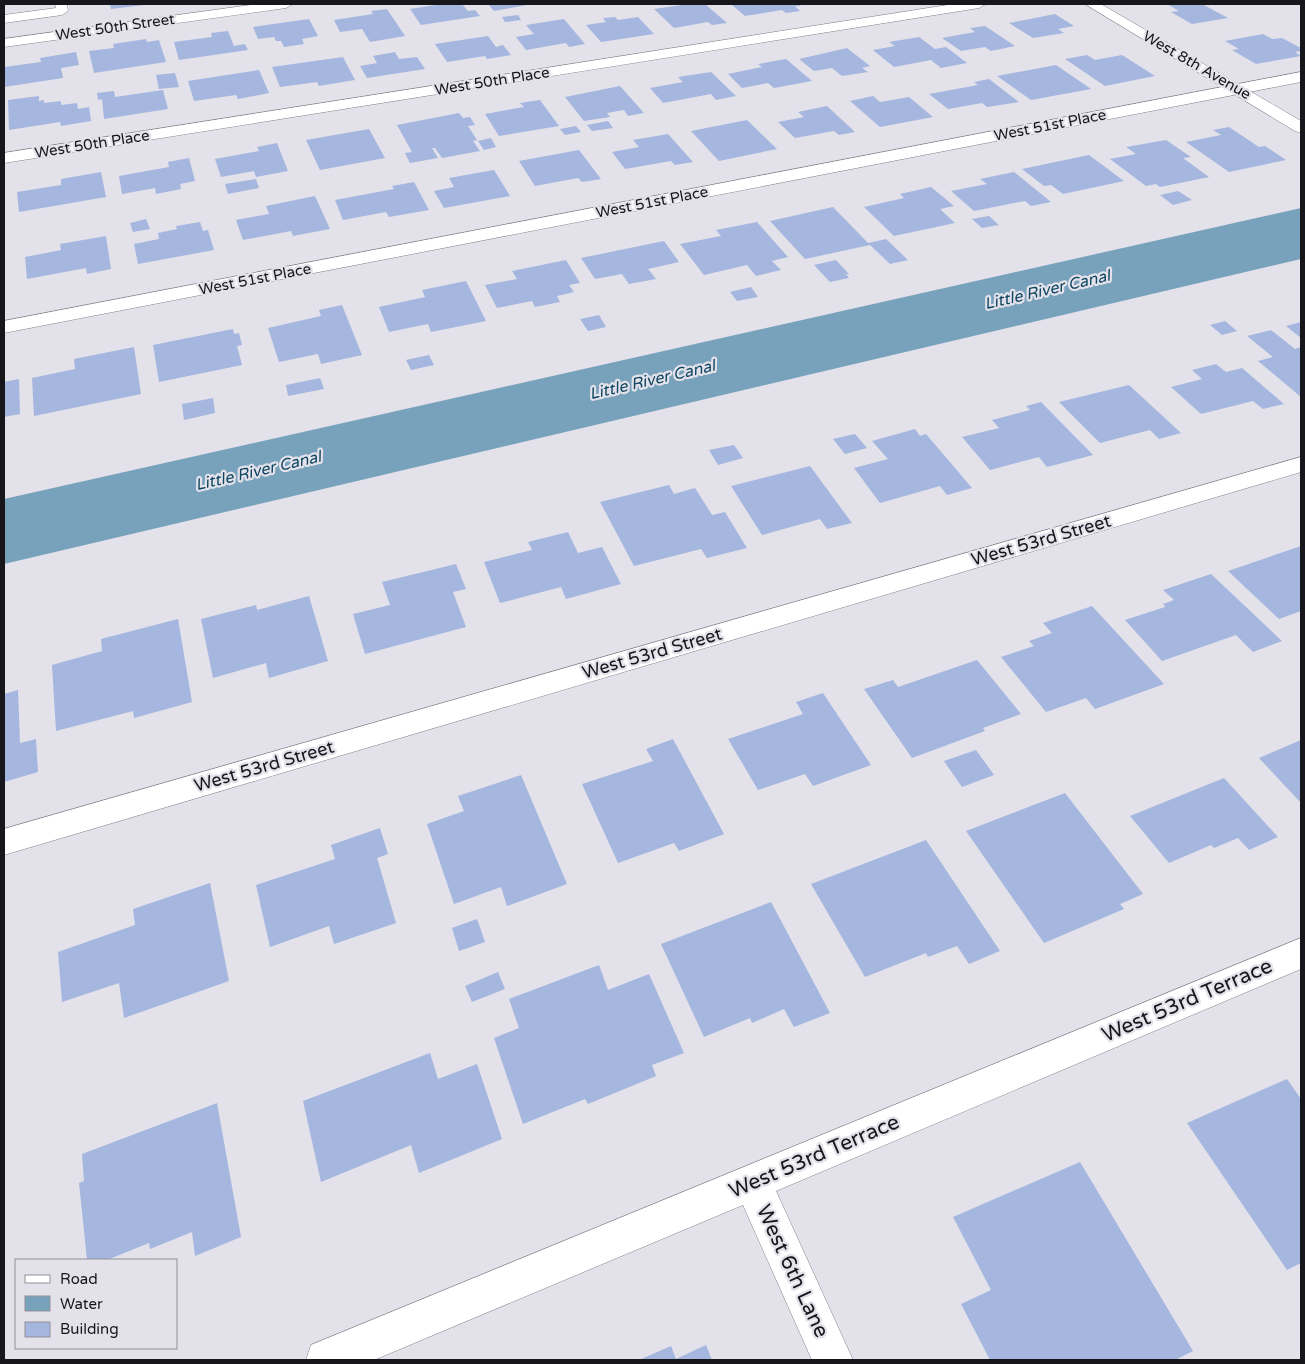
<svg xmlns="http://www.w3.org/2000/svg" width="1305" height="1364" font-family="'Varela Round',sans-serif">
	<rect width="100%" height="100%" fill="#e3e1ea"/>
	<polygon fill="#78a2bc" points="1301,208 1301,259 4,564 4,499"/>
	<g fill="#a5b7df">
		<polygon points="110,4 144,4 144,5 111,9"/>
		<polygon points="442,4 462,4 468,11 475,10 480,16 421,25 410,9"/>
		<polygon points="488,4 527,4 527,5 494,11"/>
		<polygon points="689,4 705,4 727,23 712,25 708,22 674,28 654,9"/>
		<polygon points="731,4 799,4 801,6 795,6 800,11 786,13 782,10 745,16"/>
		<polygon points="1167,4 1202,4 1228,18 1192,24 1171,12 1179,11"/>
		<polygon points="387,9 405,36 370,42 362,29 340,32 334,20 373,14 371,11"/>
		<polygon points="1055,14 1074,26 1058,29 1064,33 1033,38 1009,23"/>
		<polygon points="518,15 521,20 505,22 502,17"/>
		<polygon points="615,17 618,20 638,17 654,34 601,42 586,25 606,22 603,18"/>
		<polygon points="309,19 318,36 302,39 304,44 284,47 281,41 276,41 274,37 258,39 253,27"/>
		<polygon points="564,19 585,44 569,47 566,43 526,50 516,37 534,34 526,25"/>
		<polygon points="985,26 1015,46 991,51 985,47 961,51 942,38 975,32 970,28"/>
		<polygon points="228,31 234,46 245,44 248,50 179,60 174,42 212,37 211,33"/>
		<polygon points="1263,34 1272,39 1282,38 1301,48 1301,51 1295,52 1301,56 1256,64 1232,50 1239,49 1225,41"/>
		<polygon points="488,36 496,47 503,45 511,55 487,59 485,56 447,62 435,44"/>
		<polygon points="919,37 935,49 946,47 967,63 941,68 931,60 894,67 873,50 895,46 889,42"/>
		<polygon points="146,39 147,42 159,40 166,62 94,73 89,51 114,48 113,44"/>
		<polygon points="847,48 870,66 862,68 868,72 842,76 832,68 814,71 799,59"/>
		<polygon points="76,52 79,65 61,68 63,78 4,87 4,67 41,62 40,58"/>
		<polygon points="395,52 399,59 417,57 425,69 367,78 360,66 377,63 373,56"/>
		<polygon points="1087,55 1095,60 1122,55 1155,76 1105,86 1065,59"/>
		<polygon points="343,57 355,80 319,86 317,82 280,87 272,67"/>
		<polygon points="786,59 812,81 774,88 768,83 742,88 728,74 762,67 758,64"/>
		<polygon points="1056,65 1091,89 1031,100 997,76"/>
		<polygon points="259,70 269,93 238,99 236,95 194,101 188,81"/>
		<polygon points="711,72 736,96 716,100 711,94 663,103 650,88 683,82 678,77"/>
		<polygon points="175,73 179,87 159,89 156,75"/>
		<polygon points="989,79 1019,102 987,107 982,103 948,109 929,94 978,85 974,82"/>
		<polygon points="620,86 644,113 628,116 624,110 607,113 610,117 584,121 565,97"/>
		<polygon points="163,90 168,109 104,119 102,99 98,100 97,93 114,91 115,97"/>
		<polygon points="39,96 39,101 44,100 44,103 61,101 61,105 77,103 78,109 89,107 91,121 61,126 60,122 9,130 8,100"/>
		<polygon points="873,96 880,102 909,97 933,117 880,127 850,101"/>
		<polygon points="540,100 559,126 499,136 485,114 524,107 520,103"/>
		<polygon points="827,106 855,132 839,135 834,131 795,138 778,122 804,117 798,112"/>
		<polygon points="459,113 463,118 470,117 475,125 468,126 477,140 473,141 480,151 442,158 435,148 432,148 438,158 410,163 405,153 412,152 397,125"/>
		<polygon points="747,120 777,149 719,161 691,131"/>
		<polygon points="608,121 613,128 592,131 587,125"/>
		<polygon points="576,126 581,132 565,135 560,129"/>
		<polygon points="1229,127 1259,147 1265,146 1286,160 1229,172 1186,142 1221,135 1213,130"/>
		<polygon points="369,129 385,158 320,170 306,140"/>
		<polygon points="668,134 693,162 675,165 671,161 625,169 612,152 639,147 633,140"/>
		<polygon points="491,138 496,147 484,150 478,141"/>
		<polygon points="1166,140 1191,157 1183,158 1209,177 1160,187 1156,184 1146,186 1110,159 1136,154 1126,147"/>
		<polygon points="277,143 288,171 256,177 254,171 221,177 215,159 259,151 257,147"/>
		<polygon points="579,150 601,179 582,182 578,178 535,186 519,161"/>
		<polygon points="1089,155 1124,181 1063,194 1051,185 1044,186 1022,169"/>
		<polygon points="189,158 195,181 180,184 181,189 156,194 155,188 122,194 119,176 169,167 168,162"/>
		<polygon points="494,170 510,196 444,208 434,191 454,187 449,178"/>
		<polygon points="101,172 106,197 19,212 17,192 61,185 61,179"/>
		<polygon points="1014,172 1051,202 1031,206 1025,201 974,211 951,191 987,184 980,179"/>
		<polygon points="256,179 259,188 228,194 225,184"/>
		<polygon points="414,182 429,210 389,217 386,212 343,220 335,200 394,189 392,186"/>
		<polygon points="931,187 954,206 940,209 955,223 894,236 864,207 904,198 900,194"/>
		<polygon points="1178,191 1192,200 1173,205 1160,195"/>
		<polygon points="315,196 330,229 293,236 291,231 243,240 236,220 269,214 266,206"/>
		<polygon points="833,207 868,243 886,239 908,260 890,264 870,245 805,259 770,221"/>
		<polygon points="989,216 999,225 982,228 972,219"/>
		<polygon points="146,219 150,229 133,232 130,223"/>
		<polygon points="200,222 203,231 208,230 214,250 138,264 134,244 159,239 158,233 177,229 176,226"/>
		<polygon points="757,222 788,257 772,261 781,270 756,276 747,265 704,275 680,244 721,236 716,230"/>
		<polygon points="106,236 111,269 87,274 86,268 27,279 25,257 61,250 60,244"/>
		<polygon points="664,241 679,262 648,269 656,279 629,284 622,274 595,279 581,258"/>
		<polygon points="566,260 580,283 569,285 574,292 557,296 560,302 535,307 532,301 497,308 485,285 517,279 512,271"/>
		<polygon points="836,260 849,274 846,274 849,278 830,282 814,265"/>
		<polygon points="466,281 486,321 431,332 428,324 389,332 379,307 425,297 422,290"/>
		<polygon points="751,287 758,297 737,301 730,292"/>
		<polygon points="342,305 362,355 321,364 318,354 279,362 268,328 321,316 319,310"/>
		<polygon points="599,315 606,327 588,331 580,319"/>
		<polygon points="1225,321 1237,331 1222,335 1210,325"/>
		<polygon points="1301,322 1301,338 1286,326"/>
		<polygon points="233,329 234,334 239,333 242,345 237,346 242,365 159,382 153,345"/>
		<polygon points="1271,330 1295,349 1301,347 1301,397 1258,361 1273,357 1247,336"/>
		<polygon points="134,347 141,394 34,416 32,378 75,369 74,359"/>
		<polygon points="429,355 434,365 411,370 406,360"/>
		<polygon points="1216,364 1226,372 1242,368 1284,404 1263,409 1253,401 1201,414 1171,387 1202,379 1192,370"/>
		<polygon points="320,378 324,389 288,396 286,385"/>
		<polygon points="19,379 20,414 4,417 4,382"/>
		<polygon points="1129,385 1181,433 1159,439 1150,430 1100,443 1059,402"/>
		<polygon points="213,398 215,413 184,420 182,404"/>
		<polygon points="1041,402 1093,455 1047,467 1039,457 990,470 962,437 999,428 992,420 1030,410 1026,406"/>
		<polygon points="915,429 920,436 926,434 972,488 947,495 940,486 880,503 854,468 888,459 872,441"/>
		<polygon points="855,434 867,448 845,454 833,439"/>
		<polygon points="734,445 743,458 718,465 709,450"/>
		<polygon points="810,466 852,523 827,529 820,519 762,535 731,486"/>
		<polygon points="669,485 674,494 695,488 712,515 725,512 747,548 707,558 701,549 634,566 600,502"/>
		<polygon points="568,532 578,553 602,547 621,584 566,599 561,587 500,603 484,562 532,550 528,542"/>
		<polygon points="1301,546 1301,611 1279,619 1228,571"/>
		<polygon points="456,564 466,589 453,592 466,627 365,654 353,614 390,605 382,582"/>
		<polygon points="1211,574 1282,641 1253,652 1236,635 1162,661 1125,620 1165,607 1163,604 1174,600 1163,590"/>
		<polygon points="309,596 328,661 269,678 266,663 213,678 201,619 256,605 257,610"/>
		<polygon points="1092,606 1164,684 1095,709 1086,698 1046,712 1001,657 1034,646 1029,641 1052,633 1043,623"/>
		<polygon points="178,619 192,702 134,718 133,711 56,731 52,665 102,651 101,639"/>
		<polygon points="977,660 1021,714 983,728 985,731 912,758 864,689 893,680 898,687"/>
		<polygon points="18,690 20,743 36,739 38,772 4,782 4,694"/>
		<polygon points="823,693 871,765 813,786 805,774 758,790 728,739 803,714 796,702"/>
		<polygon points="673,739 724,834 679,851 674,843 618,863 582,784 653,761 646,749"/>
		<polygon points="1301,740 1301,803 1259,758"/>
		<polygon points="976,750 994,775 962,787 944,761"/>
		<polygon points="521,775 567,884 507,906 501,887 454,904 427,824 464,811 458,796"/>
		<polygon points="1224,778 1278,837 1249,850 1238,838 1214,848 1211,845 1169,863 1130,816"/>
		<polygon points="1065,793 1143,894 1120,904 1124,909 1044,943 966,831"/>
		<polygon points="380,828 388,854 377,858 396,923 334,944 329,926 270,947 256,885 335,859 331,845"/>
		<polygon points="926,840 1000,951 969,964 957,946 928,957 926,953 865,977 811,884"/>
		<polygon points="210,883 229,981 124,1018 119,983 62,1002 58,952 135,925 133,909"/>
		<polygon points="771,902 830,1013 794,1027 784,1009 752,1023 750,1018 704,1037 661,944"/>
		<polygon points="477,919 485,942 459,951 452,928"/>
		<polygon points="599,965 608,990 649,974 684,1053 652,1065 656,1076 588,1104 585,1099 523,1124 494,1038 519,1028 509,999"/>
		<polygon points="498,972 505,989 472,1002 465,986"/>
		<polygon points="430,1053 438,1079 477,1064 502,1139 419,1173 411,1145 321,1182 303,1101"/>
		<polygon points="1287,1079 1301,1099 1301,1263 1287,1270 1187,1123"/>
		<polygon points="217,1103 241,1237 195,1256 192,1232 150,1249 149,1243 107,1260 87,1260 79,1183 84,1181 82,1154"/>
		<polygon points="1080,1162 1193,1351 1175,1360 990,1360 961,1304 991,1290 953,1217"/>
		<polygon points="706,1345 712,1360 639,1360 671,1346 676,1359"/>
	</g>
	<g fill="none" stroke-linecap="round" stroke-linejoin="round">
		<defs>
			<polygon id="lane" points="55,4 67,4 68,11 62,15 4,23 4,15 56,8"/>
			<g id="street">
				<polygon points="258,4 293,4 286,8 4,47 4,39"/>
				<polygon points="954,4 986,4 979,8 4,163 4,153"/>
				<polygon points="1301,72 1301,82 4,333 4,321"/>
				<polygon points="1301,938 1301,969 776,1191 853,1360 812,1360 743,1205 374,1360 306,1360 311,1345"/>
			</g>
			<g id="secondary">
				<polygon points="1085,4 1101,4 1301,121 1301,133 1295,131"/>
				<polygon points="1301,457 1301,472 4,855 4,829"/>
			</g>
		</defs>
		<use href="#lane" stroke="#838189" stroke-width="1"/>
		<use href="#street" stroke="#838189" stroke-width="1"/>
		<use href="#secondary" stroke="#838189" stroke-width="1"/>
		<use href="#lane" fill="#fff" fill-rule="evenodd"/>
		<use href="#street" fill="#fff" fill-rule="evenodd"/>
		<use href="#secondary" fill="#fff" fill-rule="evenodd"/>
	</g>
	<g text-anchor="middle" stroke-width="4.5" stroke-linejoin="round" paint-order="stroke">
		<g font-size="15" fill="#17161a" stroke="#e3e1ea">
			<text transform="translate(115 27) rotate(-8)" y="5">West 50th Street</text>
			<text transform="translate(1197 65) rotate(30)" y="5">West 8th Avenue</text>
			<text transform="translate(492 81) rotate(-9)" y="5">West 50th Place</text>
			<text transform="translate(1050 125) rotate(-11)" y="5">West 51st Place</text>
			<text transform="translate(92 144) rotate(-9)" y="5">West 50th Place</text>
			<text transform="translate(652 202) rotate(-11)" y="5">West 51st Place</text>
			<text transform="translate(255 279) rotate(-11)" y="5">West 51st Place</text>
		</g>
		<g font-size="16" font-style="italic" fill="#0e4661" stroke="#e3e1ea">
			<text transform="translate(1047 289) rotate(-13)" y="6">Little River Canal</text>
			<text transform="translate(652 379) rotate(-13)" y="6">Little River Canal</text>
			<text transform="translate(258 470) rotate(-13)" y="6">Little River Canal</text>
		</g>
		<g font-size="18" fill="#17161a" stroke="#e3e1ea">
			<text transform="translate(1041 540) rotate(-16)" y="6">West 53rd Street</text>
			<text transform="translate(652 653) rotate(-16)" y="6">West 53rd Street</text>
			<text transform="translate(264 766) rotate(-16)" y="6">West 53rd Street</text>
		</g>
		<g font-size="21" fill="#17161a" stroke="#e3e1ea">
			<text transform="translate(1187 1000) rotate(-23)" y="7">West 53rd Terrace</text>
			<text transform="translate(814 1156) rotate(-23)" y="7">West 53rd Terrace</text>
			<text transform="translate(793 1271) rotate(65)" y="7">West 6th Lane</text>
		</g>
	</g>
	<rect width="1305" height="1364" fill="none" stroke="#17161a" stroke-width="10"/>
	<rect x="15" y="1259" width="162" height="90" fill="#e3e1ea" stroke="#919097"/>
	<rect x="25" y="1275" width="25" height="8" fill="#ffffff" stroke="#919097"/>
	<text x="60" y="1284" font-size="15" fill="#17161a">Road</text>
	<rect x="25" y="1296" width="25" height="15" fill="#78a2bc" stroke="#919097"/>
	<text x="60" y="1309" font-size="15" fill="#17161a">Water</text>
	<rect x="25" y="1322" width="25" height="15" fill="#a5b7df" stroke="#919097"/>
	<text x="60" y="1334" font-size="15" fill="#17161a">Building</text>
</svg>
